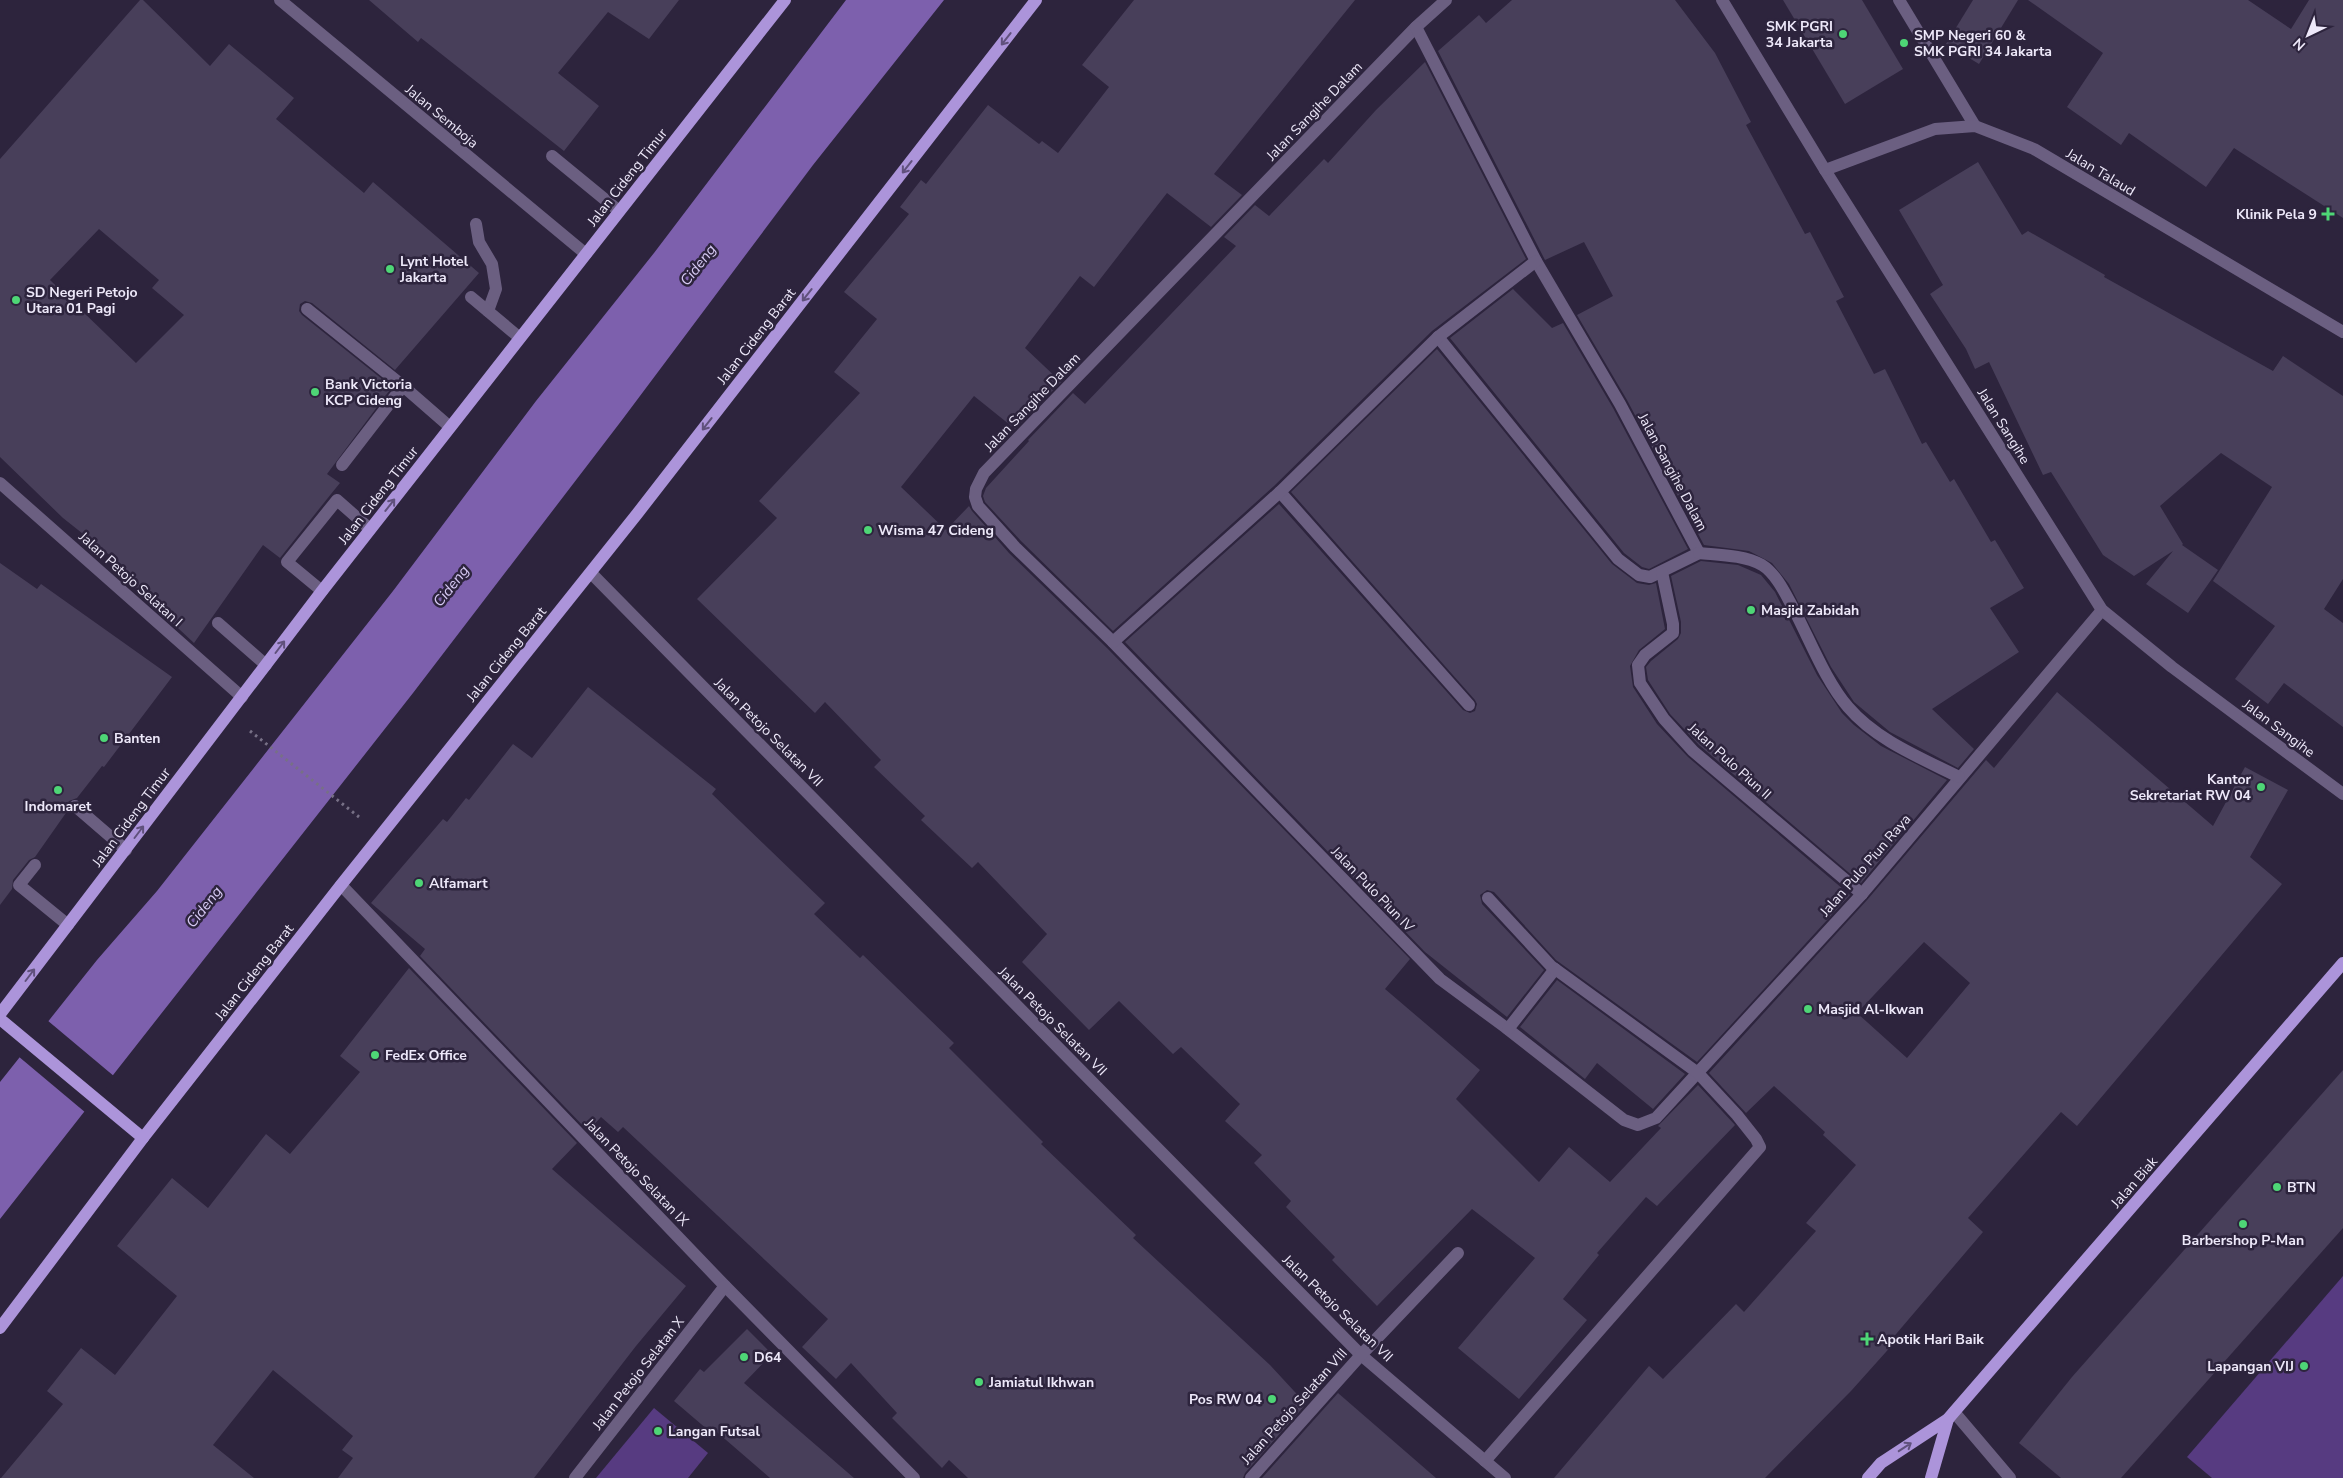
<svg xmlns="http://www.w3.org/2000/svg" width="2343" height="1478" font-family="'Nunito Sans',sans-serif">
	<rect width="100%" height="100%" fill="#2d243d"/>
	<g fill="#573b81">
		<polygon points="2343,1276 2343,1478 2212,1478 2187,1457"/>
		<polygon points="654,1408 708,1453 688,1478 596,1478"/>
	</g>
	<polygon fill="#7d60ad" points="846,0 944,0 813,165 622,420 413,693 0,1219 0,1082 97,960 157,891 393,591 536,401 654,253"/>
	<polygon fill="#2d243d" points="47,1020 115,1077 86,1113 18,1056"/>
	<g fill="#483f5a" fill-rule="evenodd">
		<path d="M 140,0 L 143,0 L 210,66 L 229,44 L 294,98 L 276,119 L 364,193 L 373,182 L 479,273 L 395,370 L 312,303 L 305,301 L 300,304 L 299,311 L 302,315 L 392,387 L 327,474 L 340,483 L 331,494 L 280,558 L 263,545 L 194,643 L 121,575 L 126,568 L 63,518 L 0,457 L 0,159 ZM 99,229 L 159,280 L 152,288 L 184,315 L 136,363 L 50,280 Z"/>
		<polygon points="369,0 679,0 649,39 608,12 558,73 599,106 564,151 421,38 418,42"/>
		<polygon points="1134,0 1355,0 1214,174 1242,195 1211,227 1167,193 1094,287 1080,276 1025,348 1061,382 1015,429 974,396 901,487 946,530 969,506 972,511 1009,553 1107,648 1410,959 1385,989 1480,1070 1456,1099 1539,1182 1569,1147 1610,1182 1661,1128 1658,1126 1698,1085 1735,1125 1657,1206 1646,1197 1597,1253 1599,1255 1563,1299 1587,1320 1519,1399 1458,1348 1535,1258 1472,1209 1377,1306 1332,1260 1335,1257 1286,1207 1291,1201 1254,1163 1262,1155 1225,1121 1240,1104 1181,1047 1173,1054 1119,1001 1089,1030 1022,962 1047,934 978,862 972,868 921,820 925,816 874,767 881,760 825,702 815,713 697,599 777,518 759,501 860,393 834,372 877,319 844,292 909,214 900,207 921,180 926,184 988,105 1039,144 1042,141 1058,153 1109,87 1082,65"/>
		<polygon points="1512,0 1675,0 1715,53 1751,122 1746,125 1805,234 1810,232 1844,297 1836,301 1874,374 1885,369 1922,444 1926,442 1950,482 1954,479 1991,542 1995,540 2024,588 1990,608 2019,652 1932,709 1974,749 1958,768 1890,732 1854,702 1831,667 1789,584 1772,563 1749,551 1704,545 1627,400 1577,315 1613,296 1584,242 1545,260 1438,51 1479,15 1486,23"/>
		<polygon points="1783,0 1862,0 1903,69 1845,104"/>
		<polygon points="1973,0 2018,0 1979,64 1946,44"/>
		<polygon points="2028,0 2248,0 2291,29 2309,0 2343,0 2343,218 2234,148 2206,187 2129,133 2121,145 2067,107 2103,53"/>
		<polygon points="1425,62 1526,259 1432,331 1274,486 1113,631 1021,541 985,502 983,496 986,488 1029,441 1028,440 1073,393 1085,404 1236,246 1224,237 1255,205 1269,216 1324,159 1328,163 1376,110"/>
		<polygon points="1978,162 2022,235 2028,231 2105,275 2104,277 2273,371 2283,356 2343,396 2343,579 2324,609 2343,623 2343,727 2284,683 2268,704 2235,679 2275,626 2213,581 2272,487 2221,453 2160,506 2183,544 2182,545 2218,570 2188,613 2146,584 2173,551 2134,576 2103,555 2051,472 2043,475 1989,362 1975,369 1966,349 1930,294 1943,285 1899,210"/>
		<polygon points="1513,289 1552,328 1563,323 1613,408 1688,549 1649,569 1642,567 1624,553 1450,338"/>
		<polygon points="1437,349 1612,564 1637,583 1649,585 1656,583 1665,629 1639,650 1630,666 1633,687 1657,724 1688,757 1850,895 1697,1062 1556,960 1494,892 1487,890 1480,895 1482,904 1544,970 1507,1017 1425,952 1125,642 1279,504 1463,710 1470,713 1475,711 1477,704 1475,700 1291,492"/>
		<polygon points="1701,561 1738,565 1761,575 1775,592 1817,675 1842,713 1854,725 1881,746 1947,780 1861,883 1699,745 1670,714 1648,680 1646,667 1651,661 1678,639 1681,633 1681,622 1671,576"/>
		<polygon points="0,563 37,589 41,584 172,677 104,767 102,766 77,798 69,801 68,810 35,857 29,860 13,880 12,889 0,905"/>
		<polygon points="588,687 716,789 712,794 825,903 814,914 860,958 863,955 954,1043 949,1048 1043,1142 1041,1144 1136,1235 1133,1238 1270,1365 1306,1404 1245,1473 1243,1478 968,1478 949,1460 942,1468 892,1418 897,1413 851,1363 836,1379 802,1347 828,1319 623,1127 618,1132 601,1117 588,1131 420,956 425,949 371,903 443,819 447,822 466,798 469,800 513,744 532,758"/>
		<path d="M 2057,692 L 2213,826 L 2245,767 L 2288,790 L 2250,857 L 2282,884 L 2077,1126 L 2061,1112 L 1968,1218 L 1983,1232 L 1891,1340 L 1894,1343 L 1851,1391 L 1765,1478 L 1554,1478 L 1649,1366 L 1663,1379 L 1736,1304 L 1744,1312 L 1816,1231 L 1806,1223 L 1856,1165 L 1823,1135 L 1825,1132 L 1774,1086 L 1746,1113 L 1709,1073 L 1868,899 L 1986,760 L 1994,768 ZM 1924,942 L 1970,983 L 1907,1058 L 1857,1013 Z"/>
		<polygon points="409,968 577,1143 552,1169 686,1286 636,1346 534,1478 338,1478 353,1458 342,1450 353,1436 273,1370 213,1445 254,1478 1,1478 63,1404 47,1391 81,1348 115,1375 177,1296 117,1246 172,1178 208,1208 266,1134 290,1154 360,1072 340,1056"/>
		<polygon points="1557,980 1685,1074 1653,1109 1597,1063 1585,1079 1520,1027"/>
		<polygon points="2343,1070 2343,1228 2121,1478 2061,1478 2019,1443 2072,1377"/>
		<polygon points="747,1329 772,1354 744,1383 854,1478 770,1478 711,1427 708,1430 674,1401 700,1369 704,1372"/>
		<polygon points="1338,1393 1436,1478 1262,1478"/>
	</g>
	<g fill="none" stroke-linecap="round" stroke-linejoin="round">
		<polyline stroke="#777086" stroke-width="3" stroke-dasharray="2.5 4" stroke-linecap="butt" points="250,731 359,817"/>
		<g stroke="#6b5f81" stroke-width="12">
			<polyline points="280,0 586,254"/>
			<polyline points="1446,0 1416,27 984,473 976,489 975,497 978,506 1015,547 1113,642 1440,979 1505,1027 1624,1120 1638,1125 1656,1118 1862,894 2102,610"/>
			<polyline points="1722,0 1825,170 2102,610 2172,667 2343,794"/>
			<polyline points="1899,0 1975,126"/>
			<polyline points="1416,27 1536,261 1620,404 1699,553"/>
			<polyline points="552,156 619,211"/>
			<polyline points="1825,170 1935,129 1975,126 2034,149 2343,332"/>
			<polyline points="476,224 479,242 492,264 496,289 488,311"/>
			<polyline points="471,297 520,338"/>
			<polyline points="307,309 403,386"/>
			<polyline points="1438,337 1618,559 1639,575 1650,577 1699,553"/>
			<polyline points="342,465 403,386 450,427"/>
			<polyline points="0,483 242,697"/>
			<polyline points="1280,492 1469,705"/>
			<path d="M 1699,553 C 1719,555 1744,555 1762,565 C 1775,573 1784,591 1791,604 C 1808,635 1825,681 1848,707 C 1876,740 1921,758 1959,777"/>
			<polyline points="1662,572 1673,624 1673,633 1645,655 1638,665 1640,683 1664,719 1693,751 1862,894"/>
			<polyline points="591,573 1361,1355 1505,1478"/>
			<polyline points="322,591 287,562 337,500 370,529"/>
			<polyline points="218,623 266,665"/>
			<polyline points="1113,642 1280,492 1438,337 1536,261"/>
			<polyline points="75,806 126,850"/>
			<polyline points="35,865 19,885 68,925"/>
			<polyline points="341,885 725,1286 914,1478"/>
			<polyline points="1508,1029 1555,969"/>
			<polyline points="1954,1412 2010,1478"/>
			<polyline points="1485,1461 1760,1147 1756,1139 1737,1115 1698,1073 1551,966 1488,898"/>
			<polyline points="575,1478 725,1286"/>
			<polyline points="1251,1478 1361,1355 1458,1253"/>
		</g>
		<g stroke="#ac94da" stroke-width="12">
			<polyline points="0,1014 322,591 785,0"/>
			<polyline points="0,1019 143,1138"/>
			<polyline points="0,1328 143,1138 341,885 637,514 1036,0"/>
			<polyline points="1868,1478 1881,1463 1948,1419 1954,1412 2343,963"/>
			<polyline points="1931,1478 1948,1419"/>
		</g>
	</g>
	<defs><path id="oneway-shaft" d="M-6 0H5M1.5-3L5.5 0L1.5 3" fill="none" stroke-width="1.6" stroke-linecap="round" stroke-linejoin="round" transform="scale(1.25)"/></defs>
	<g stroke="#60517c">
		<use href="#oneway-shaft" transform="translate(1006 39) rotate(128)"/>
		<use href="#oneway-shaft" transform="translate(907 167) rotate(128)"/>
		<use href="#oneway-shaft" transform="translate(807 295) rotate(128)"/>
		<use href="#oneway-shaft" transform="translate(707 424) rotate(128)"/>
		<use href="#oneway-shaft" transform="translate(390 505) rotate(-52)"/>
		<use href="#oneway-shaft" transform="translate(280 647) rotate(-53)"/>
		<use href="#oneway-shaft" transform="translate(139 832) rotate(-53)"/>
		<use href="#oneway-shaft" transform="translate(30 975) rotate(-53)"/>
		<use href="#oneway-shaft" transform="translate(1905 1447) rotate(-33)"/>
	</g>
	<g fill="#4ed676" stroke="#2d243d" stroke-width="2">
		<circle cx="1843" cy="34" r="5"/>
		<circle cx="1904" cy="43" r="5"/>
		<path d="M2325.5 206.5h5v5h5v5h-5v5h-5v-5h-5v-5h5z"/>
		<circle cx="390" cy="269" r="5"/>
		<circle cx="16" cy="300" r="5"/>
		<circle cx="315" cy="392" r="5"/>
		<circle cx="868" cy="530" r="5"/>
		<circle cx="1751" cy="610" r="5"/>
		<circle cx="104" cy="738" r="5"/>
		<circle cx="2261" cy="787" r="5"/>
		<circle cx="58" cy="790" r="5"/>
		<circle cx="419" cy="883" r="5"/>
		<circle cx="1808" cy="1009" r="5"/>
		<circle cx="375" cy="1055" r="5"/>
		<circle cx="2277" cy="1187" r="5"/>
		<circle cx="2243" cy="1224" r="5"/>
		<path d="M1864.5 1331.5h5v5h5v5h-5v5h-5v-5h-5v-5h5z"/>
		<circle cx="744" cy="1357" r="5"/>
		<circle cx="2304" cy="1366" r="5"/>
		<circle cx="979" cy="1382" r="5"/>
		<circle cx="1272" cy="1399" r="5"/>
		<circle cx="658" cy="1431" r="5"/>
	</g>
	<g text-anchor="middle" stroke-width="5" stroke-linejoin="round" paint-order="stroke">
		<g font-size="14" font-weight="bold" fill="#ede8f9" stroke="#2d243d" text-anchor="start">
			<text x="1833" y="31" text-anchor="end">SMK PGRI<tspan x="1833" dy="16">34 Jakarta</tspan></text>
			<text x="1914" y="40">SMP Negeri 60 &amp;<tspan x="1914" dy="16">SMK PGRI 34 Jakarta</tspan></text>
			<text x="2317" y="219" text-anchor="end">Klinik Pela 9</text>
			<text x="400" y="266">Lynt Hotel<tspan x="400" dy="16">Jakarta</tspan></text>
			<text x="26" y="297">SD Negeri Petojo<tspan x="26" dy="16">Utara 01 Pagi</tspan></text>
			<text x="325" y="389">Bank Victoria<tspan x="325" dy="16">KCP Cideng</tspan></text>
			<text x="878" y="535">Wisma 47 Cideng</text>
			<text x="1761" y="615">Masjid Zabidah</text>
			<text x="114" y="743">Banten</text>
			<text x="2251" y="784" text-anchor="end">Kantor<tspan x="2251" dy="16">Sekretariat RW 04</tspan></text>
			<text x="58" y="811" text-anchor="middle">Indomaret</text>
			<text x="429" y="888">Alfamart</text>
			<text x="1818" y="1014">Masjid Al-Ikwan</text>
			<text x="385" y="1060">FedEx Office</text>
			<text x="2287" y="1192">BTN</text>
			<text x="2243" y="1245" text-anchor="middle">Barbershop P-Man</text>
			<text x="1877" y="1344">Apotik Hari Baik</text>
			<text x="754" y="1362">D64</text>
			<text x="2294" y="1371" text-anchor="end">Lapangan VIJ</text>
			<text x="989" y="1387">Jamiatul Ikhwan</text>
			<text x="1262" y="1404" text-anchor="end">Pos RW 04</text>
			<text x="668" y="1436">Langan Futsal</text>
		</g>
		<g font-size="14" fill="#ede8f9" stroke="#2d243d">
			<text transform="translate(1314 111) rotate(-46)" y="5">Jalan Sangihe Dalam</text>
			<text transform="translate(442 116) rotate(40)" y="5">Jalan Semboja</text>
			<text transform="translate(2101 172) rotate(31)" y="5">Jalan Talaud</text>
			<text transform="translate(627 177) rotate(-52)" y="5">Jalan Cideng Timur</text>
			<text transform="translate(756 336) rotate(-52)" y="5">Jalan Cideng Barat</text>
			<text transform="translate(1032 402) rotate(-46)" y="5">Jalan Sangihe Dalam</text>
			<text transform="translate(2004 426) rotate(58)" y="5">Jalan Sangihe</text>
			<text transform="translate(1673 472) rotate(62)" y="5">Jalan Sangihe Dalam</text>
			<text transform="translate(378 495) rotate(-52)" y="5">Jalan Cideng Timur</text>
			<text transform="translate(131 579) rotate(42)" y="5">Jalan Petojo Selatan I</text>
			<text transform="translate(506 654) rotate(-51)" y="5">Jalan Cideng Barat</text>
			<text transform="translate(2279 728) rotate(37)" y="5">Jalan Sangihe</text>
			<text transform="translate(769 732) rotate(45)" y="5">Jalan Petojo Selatan VII</text>
			<text transform="translate(1730 761) rotate(42)" y="5">Jalan Pulo Piun II</text>
			<text transform="translate(131 817) rotate(-53)" y="5">Jalan Cideng Timur</text>
			<text transform="translate(1865 865) rotate(-49)" y="5">Jalan Pulo Piun Raya</text>
			<text transform="translate(1373 889) rotate(46)" y="5">Jalan Pulo Piun IV</text>
			<text transform="translate(254 972) rotate(-52)" y="5">Jalan Cideng Barat</text>
			<text transform="translate(1053 1021) rotate(45)" y="5">Jalan Petojo Selatan VII</text>
			<text transform="translate(637 1172) rotate(46)" y="5">Jalan Petojo Selatan IX</text>
			<text transform="translate(2134 1182) rotate(-49)" y="5">Jalan Biak</text>
			<text transform="translate(1338 1308) rotate(44)" y="5">Jalan Petojo Selatan VII</text>
			<text transform="translate(638 1373) rotate(-52)" y="5">Jalan Petojo Selatan X</text>
			<text transform="translate(1294 1406) rotate(-48)" y="5">Jalan Petojo Selatan VIII</text>
		</g>
		<g font-size="15" font-style="italic" fill="#d7caf4" stroke="#2d243d">
			<text transform="translate(698 265) rotate(-52)" y="5">Cideng</text>
			<text transform="translate(451 586) rotate(-52)" y="5">Cideng</text>
			<text transform="translate(204 907) rotate(-52)" y="5">Cideng</text>
		</g>
	</g>
	<g transform="translate(2308 35) rotate(223)" stroke="#2d243d" stroke-width="4" paint-order="stroke">
	<path d="M0-4L9 19L0 12L-9 19Z" fill="#ede8f9"/>
	<text y="-8" font-size="14" font-weight="bold" text-anchor="middle" fill="#ede8f9">N</text>
	</g>
</svg>
